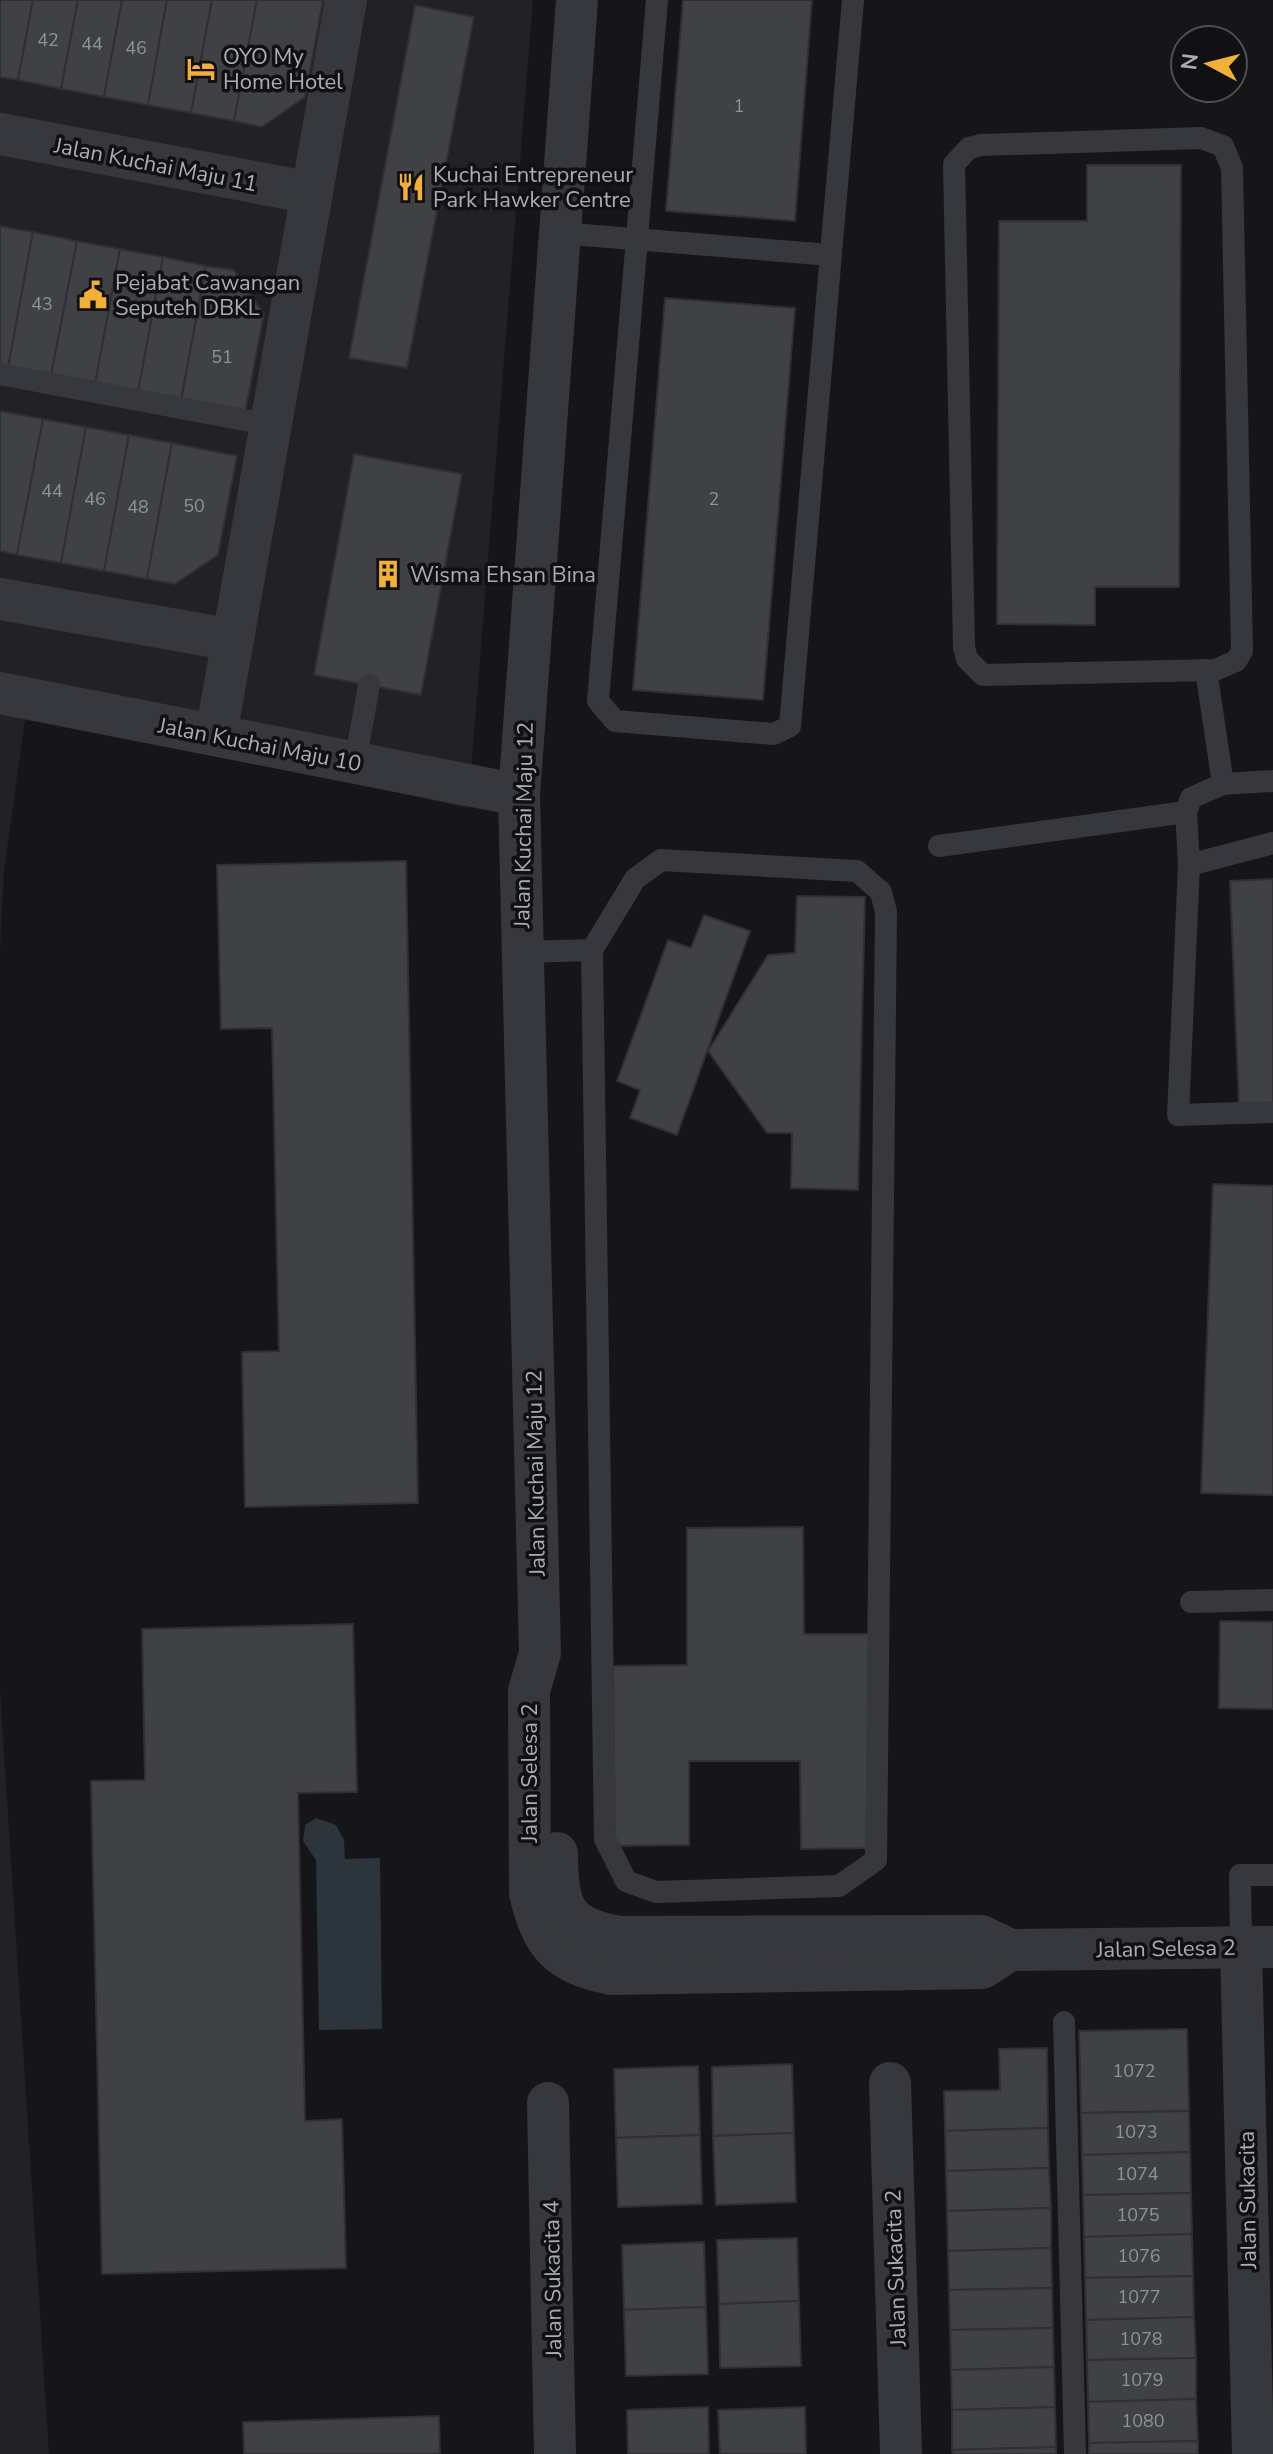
<svg xmlns="http://www.w3.org/2000/svg" width="1273" height="2454" font-family="'Nunito Sans',sans-serif">
	<rect width="100%" height="100%" fill="#161618"/>
	<g fill="#222225">
		<polygon points="0,0 533,0 468,808 26,712 4,871 0,950"/>
		<polygon points="0,1690 49,2454 0,2454"/>
	</g>
	<polygon fill="#2c353c" points="316,1818 336,1825 344,1840 345,1859 380,1858 382,2029 319,2030 316,1860 303,1841 305,1825"/>
	<g fill="#404145" stroke="#303034" stroke-width="2">
		<polygon points="0,0 33,0 18,80 0,77"/>
		<polygon points="33,0 78,0 61,89 18,80"/>
		<polygon points="78,0 122,0 104,97 61,89"/>
		<polygon points="122,0 167,0 148,105 104,97"/>
		<polygon points="167,0 212,0 191,113 148,105"/>
		<polygon points="212,0 257,0 234,121 191,113"/>
		<polygon points="257,0 323,0 305,97 262,127 234,121"/>
		<polygon points="683,0 812,0 795,221 666,211"/>
		<polygon points="415,5 474,17 407,368 349,358"/>
		<polygon points="1087,165 1181,165 1179,587 1095,587 1095,625 997,624 999,221 1087,221"/>
		<polygon points="0,226 33,232 8,368 0,366"/>
		<polygon points="33,232 77,241 51,376 8,368"/>
		<polygon points="77,241 120,249 95,384 51,376"/>
		<polygon points="120,249 163,257 138,392 95,384"/>
		<polygon points="163,257 206,266 181,401 138,392"/>
		<polygon points="206,266 234,270 264,314 245,413 181,401"/>
		<polygon points="665,298 795,308 763,700 633,690"/>
		<polygon points="0,411 43,419 17,555 0,551"/>
		<polygon points="43,419 86,427 61,563 17,555"/>
		<polygon points="86,427 129,435 104,571 61,563"/>
		<polygon points="129,435 172,443 147,579 104,571"/>
		<polygon points="172,443 237,456 218,555 175,584 147,579"/>
		<polygon points="354,454 462,474 421,695 314,675"/>
		<polygon points="406,861 418,1503 245,1507 242,1352 279,1351 272,1028 221,1029 217,865"/>
		<polygon points="1273,879 1273,1105 1239,1106 1230,881"/>
		<polygon points="797,896 865,897 858,1190 791,1188 792,1133 767,1133 708,1051 768,955 795,953"/>
		<polygon points="704,915 750,931 677,1135 630,1118 640,1090 617,1081 668,940 691,948"/>
		<polygon points="1213,1184 1273,1186 1273,1495 1201,1493"/>
		<polygon points="803,1527 804,1634 870,1634 871,1848 801,1849 800,1761 689,1761 689,1845 615,1846 613,1666 687,1665 687,1528"/>
		<polygon points="1220,1621 1273,1622 1273,1709 1219,1708"/>
		<polygon points="353,1624 357,1792 298,1793 305,2121 342,2119 346,2268 102,2274 91,1781 145,1780 142,1629"/>
		<polygon points="1187,2029 1189,2111 1081,2113 1079,2031"/>
		<polygon points="1047,2048 1048,2128 945,2131 944,2091 1000,2090 999,2049"/>
		<polygon points="792,2064 794,2133 713,2136 712,2067"/>
		<polygon points="698,2066 700,2135 616,2138 614,2069"/>
		<polygon points="1189,2111 1190,2152 1082,2155 1081,2113"/>
		<polygon points="1048,2128 1049,2168 946,2171 945,2131"/>
		<polygon points="794,2133 796,2202 716,2205 713,2136"/>
		<polygon points="700,2135 702,2204 618,2207 616,2138"/>
		<polygon points="1190,2152 1191,2193 1083,2195 1082,2155"/>
		<polygon points="1049,2168 1051,2208 947,2211 946,2171"/>
		<polygon points="1191,2193 1192,2234 1084,2237 1083,2195"/>
		<polygon points="1051,2208 1051,2248 948,2251 947,2211"/>
		<polygon points="1192,2234 1193,2276 1085,2278 1084,2237"/>
		<polygon points="797,2238 799,2301 719,2304 717,2240"/>
		<polygon points="704,2242 706,2307 624,2310 622,2245"/>
		<polygon points="1051,2248 1052,2288 949,2290 948,2251"/>
		<polygon points="1193,2276 1194,2317 1086,2320 1085,2278"/>
		<polygon points="1052,2288 1053,2328 950,2330 949,2290"/>
		<polygon points="799,2301 801,2366 720,2368 719,2304"/>
		<polygon points="706,2307 708,2374 626,2376 624,2310"/>
		<polygon points="1194,2317 1196,2358 1087,2360 1086,2320"/>
		<polygon points="1053,2328 1054,2367 951,2370 950,2330"/>
		<polygon points="1196,2358 1196,2399 1088,2402 1087,2360"/>
		<polygon points="1054,2367 1055,2407 952,2410 951,2370"/>
		<polygon points="1196,2399 1198,2441 1089,2443 1088,2402"/>
		<polygon points="708,2407 709,2454 628,2454 627,2410"/>
		<polygon points="805,2407 806,2454 720,2454 718,2410"/>
		<polygon points="1055,2407 1056,2447 952,2450 952,2410"/>
		<polygon points="439,2416 440,2454 244,2454 243,2422"/>
		<polygon points="1198,2441 1198,2454 1089,2454 1089,2443"/>
		<polygon points="1056,2447 1056,2454 953,2454 952,2450"/>
	</g>
	<g fill="none" stroke-linecap="round" stroke-linejoin="round">
		<g stroke="#37383d" stroke-width="22">
			<polyline points="657,0 598,701 615,721 774,734 790,726 853,0"/>
			<polygon points="1201,138 1223,146 1232,168 1242,651 1236,661 1215,670 983,675 967,659 964,647 954,164 969,148 981,145"/>
			<polyline points="559,233 831,255"/>
			<polyline points="0,374 271,425"/>
			<polyline points="1206,670 1223,784"/>
			<polyline points="355,763 369,685"/>
			<polyline points="1273,843 1189,865 1178,1115 1273,1112"/>
			<polyline points="939,846 1186,812"/>
			<polygon points="661,860 857,871 881,892 886,912 876,1860 839,1886 656,1892 626,1881 605,1839 592,950 635,879"/>
			<polyline points="1189,865 1186,812 1191,798 1223,784 1273,781"/>
			<polyline points="522,952 592,950"/>
			<polyline points="1191,1602 1273,1600"/>
			<polyline points="1241,1947 1240,1875 1273,1875"/>
			<polyline points="1064,2022 1075,2454"/>
		</g>
		<g stroke="#37383d" stroke-width="42">
			<path d="M 577,0 L 519,795 L 540,1653 L 529,1691 L 530,1893 C 542,1945 559,1964 612,1974 L 982,1968 L 1010,1950"/>
			<polyline points="0,134 312,193"/>
			<polyline points="0,599 233,640"/>
			<polyline points="0,693 519,795"/>
			<polyline points="216,735 346,0"/>
			<path d="M 557,1853 C 557,1907 563,1928 620,1937 L 981,1936 L 1010,1950 L 1273,1947"/>
			<polyline points="1241,1947 1253,2454"/>
			<polyline points="890,2083 901,2454"/>
			<polyline points="548,2103 555,2454"/>
		</g>
	</g>
	<defs>
		<symbol id="hotel-bare" viewBox="-9 -9 18 18"><path d="M-6-4.5h1.5V1H6V5H4.5V3h-9V5H-6ZM-4 0a1.8 1.8 0 1 1 3.6 0ZM.5 0V-2.5h3Q6-2.5 6 0Z" fill="#f2b134" stroke="#111113" stroke-width="2.5" paint-order="stroke"/></symbol>
		<symbol id="restaurant-bare" viewBox="-9 -9 18 18"><path d="M-5-6h1v4h1v-4h1v4h1v-4h1v5L-1.5 .5V6h-2V.5L-5-1ZM5-6V6H3V1.5H1.5Q1.5-4 5-6Z" fill="#f2b134" stroke="#111113" stroke-width="2.5" paint-order="stroke"/></symbol>
		<symbol id="civic-bare" viewBox="-9 -9 18 18"><path d="M-.6-6.5H3V-4.5H.6V-3L4-1V1h2V6H-6V1h2V-1L-.6-3ZM-1.2 2.5V6h2.4V2.5Z" fill="#f2b134" stroke="#111113" stroke-width="2.5" paint-order="stroke"/></symbol>
		<symbol id="building-bare" viewBox="-9 -9 18 18"><path d="M-4-6H4V6H1V3H-1V6H-4ZM-2.5-4.3h1.7v1.8h-1.7ZM.8-4.3h1.7v1.8H.8ZM-2.5-1h1.7V.8h-1.7ZM.8-1h1.7V.8H.8Z" fill="#f2b134" stroke="#111113" stroke-width="2.5" paint-order="stroke"/></symbol>
	</defs>
	<g fill-rule="evenodd">
		<use href="#hotel-bare" x="181" y="49" width="40" height="40"/>
		<use href="#restaurant-bare" x="391" y="167" width="40" height="40"/>
		<use href="#civic-bare" x="73" y="275" width="40" height="40"/>
		<use href="#building-bare" x="368" y="554" width="40" height="40"/>
	</g>
	<g text-anchor="middle" stroke-width="7" stroke-linejoin="round" paint-order="stroke">
		<g font-size="18" fill="#8e929b">
			<text x="48" y="46">42</text>
			<text x="92" y="50">44</text>
			<text x="136" y="54">46</text>
			<text x="739" y="112">1</text>
			<text x="42" y="310">43</text>
			<text x="222" y="363">51</text>
			<text x="52" y="497">44</text>
			<text x="95" y="505">46</text>
			<text x="714" y="505">2</text>
			<text x="194" y="512">50</text>
			<text x="138" y="513">48</text>
			<text x="1134" y="2077">1072</text>
			<text x="1136" y="2138">1073</text>
			<text x="1137" y="2180">1074</text>
			<text x="1138" y="2221">1075</text>
			<text x="1139" y="2262">1076</text>
			<text x="1139" y="2303">1077</text>
			<text x="1141" y="2345">1078</text>
			<text x="1142" y="2386">1079</text>
			<text x="1143" y="2427">1080</text>
		</g>
		<g font-size="22" fill="#a8adb8" stroke="#111113" text-anchor="start">
			<text x="223" y="64">OYO My<tspan x="223" dy="25">Home Hotel</tspan></text>
			<text x="433" y="182">Kuchai Entrepreneur<tspan x="433" dy="25">Park Hawker Centre</tspan></text>
			<text x="115" y="290">Pejabat Cawangan<tspan x="115" dy="25">Seputeh DBKL</tspan></text>
			<text x="410" y="582">Wisma Ehsan Bina</text>
		</g>
		<g font-size="22" fill="#a8adb8" stroke="#111113">
			<text transform="translate(156 164) rotate(11)" y="8">Jalan Kuchai Maju 11</text>
			<text transform="translate(260 744) rotate(11)" y="8">Jalan Kuchai Maju 10</text>
			<text transform="translate(523 825) rotate(-89)" y="8">Jalan Kuchai Maju 12</text>
			<text transform="translate(535 1473) rotate(-91)" y="8">Jalan Kuchai Maju 12</text>
			<text transform="translate(529 1773) rotate(-90)" y="8">Jalan Selesa 2</text>
			<text transform="translate(1166 1948) rotate(-1)" y="8">Jalan Selesa 2</text>
			<text transform="translate(1247 2200) rotate(-91)" y="8">Jalan Sukacita</text>
			<text transform="translate(895 2268) rotate(-92)" y="8">Jalan Sukacita 2</text>
			<text transform="translate(552 2279) rotate(-91)" y="8">Jalan Sukacita 4</text>
		</g>
	</g>
	<g transform="translate(1209 64) rotate(277)"><circle r="38" fill="#111113" stroke="#4d4f55" stroke-width="2"/>
	<path d="M0-6L14 30L0 20L-14 30Z" fill="#f2b134"/>
	<text y="-12" font-size="22" font-weight="bold" text-anchor="middle" fill="#a8adb8">N</text>
	</g>
</svg>
